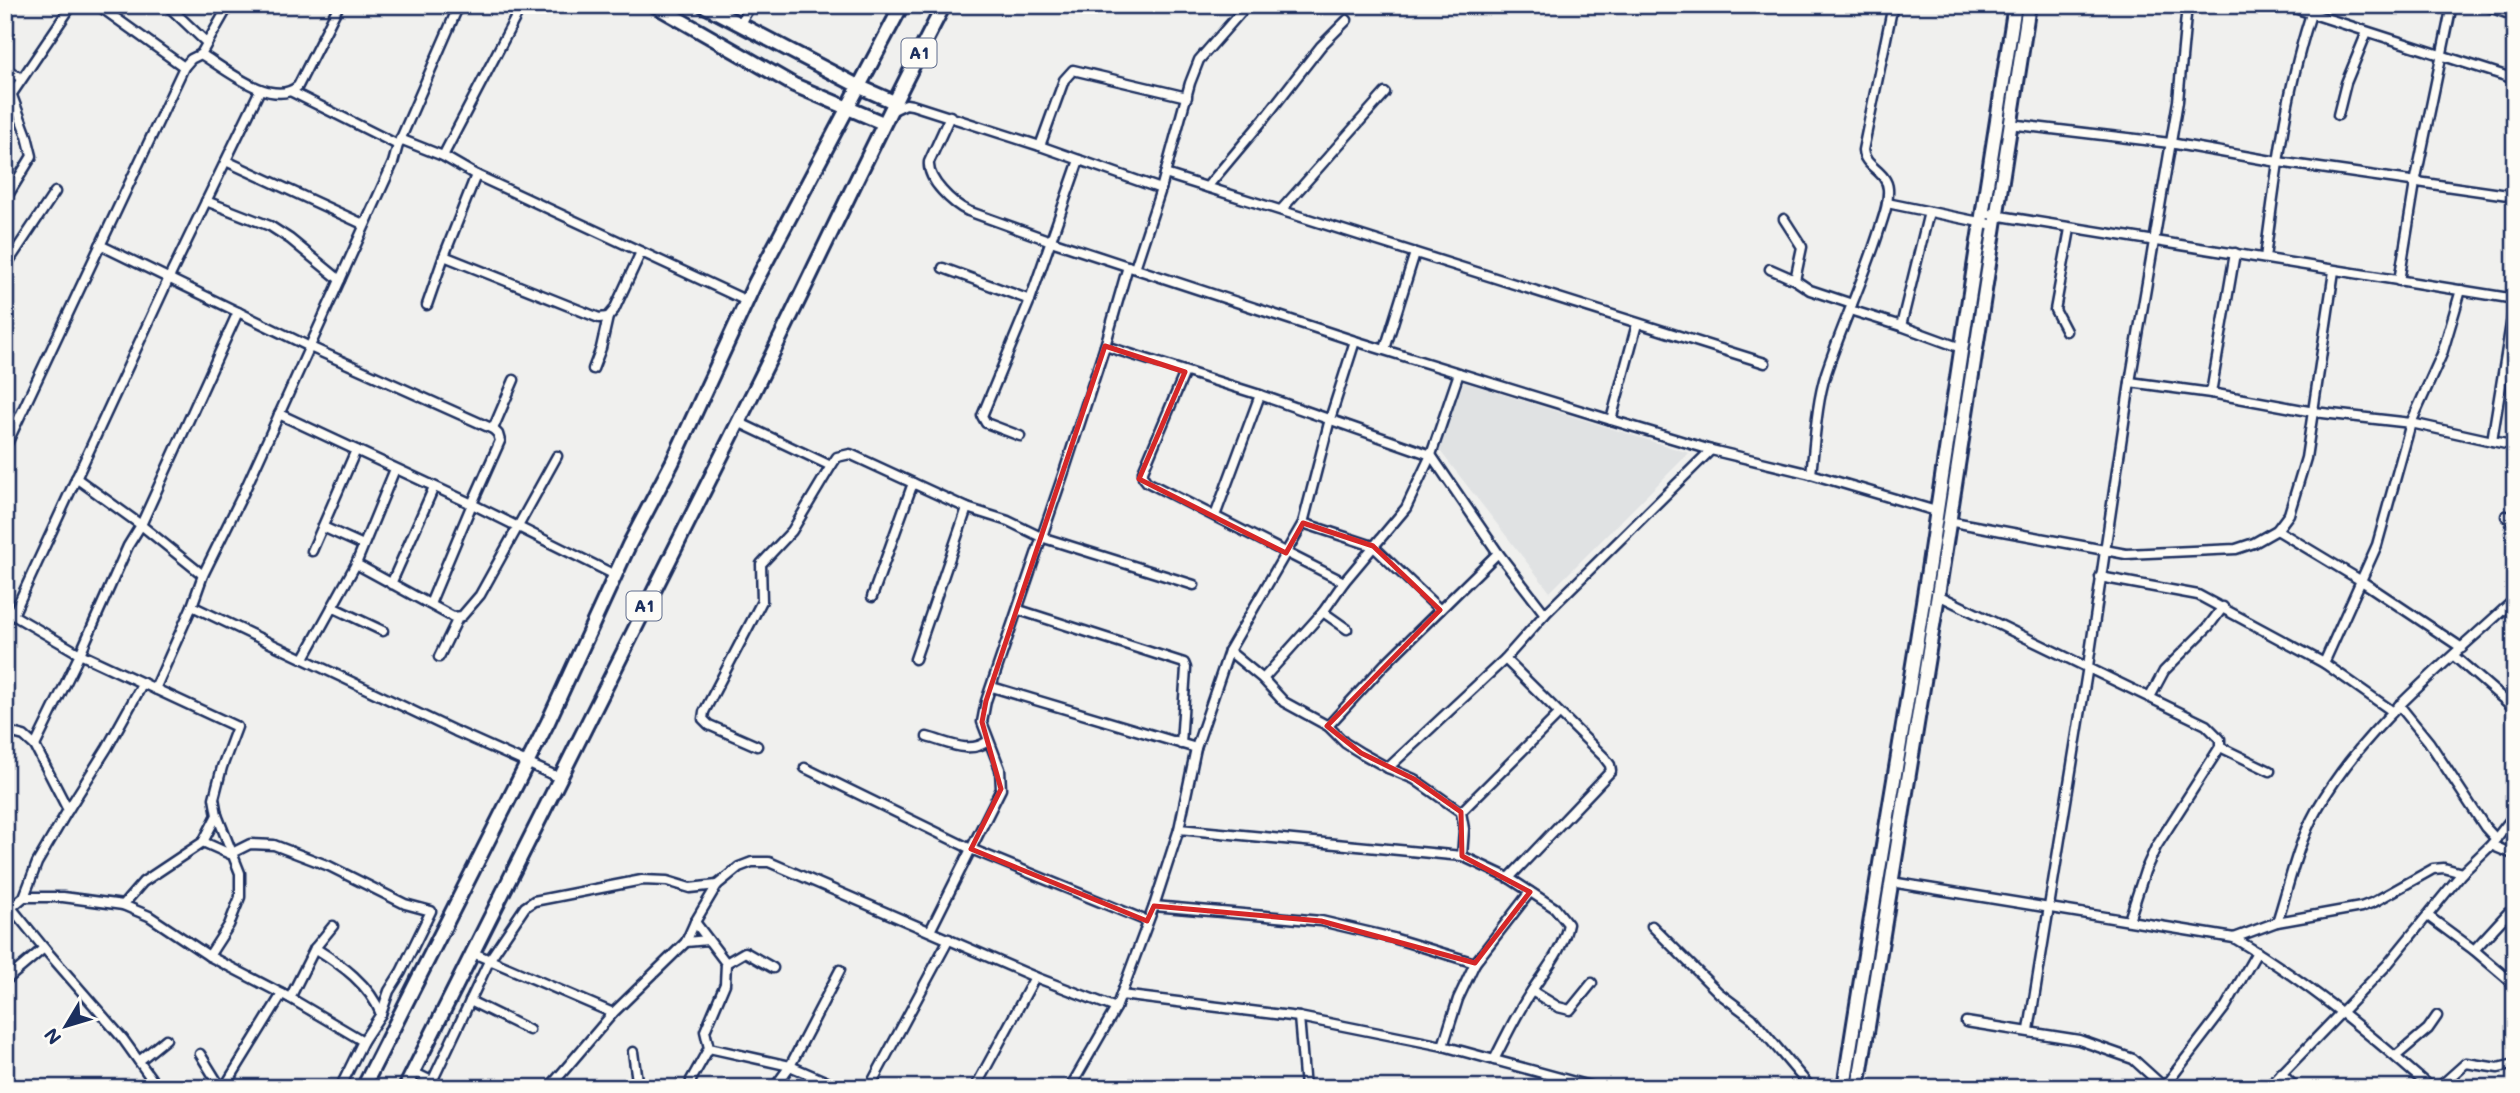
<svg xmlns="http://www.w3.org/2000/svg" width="2520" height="1093" font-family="Mali,sans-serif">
	<rect width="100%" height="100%" fill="#f0f0ee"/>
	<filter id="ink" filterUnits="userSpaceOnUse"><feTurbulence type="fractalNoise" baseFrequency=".0143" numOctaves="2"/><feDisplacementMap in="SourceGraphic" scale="14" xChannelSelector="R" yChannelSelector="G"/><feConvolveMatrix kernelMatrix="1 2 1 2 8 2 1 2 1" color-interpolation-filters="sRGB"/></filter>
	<g filter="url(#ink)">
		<polygon fill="#e0e2e3" points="1464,382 1689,453 1550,592 1437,447"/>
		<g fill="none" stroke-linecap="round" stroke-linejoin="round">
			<defs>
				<g id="minor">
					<polyline points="167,5 207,43"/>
					<polyline points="2285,5 2515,79"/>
					<polyline points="2484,5 2515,16"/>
					<polyline points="99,6 184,67"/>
					<polyline points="739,25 751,5"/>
					<polyline points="201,54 229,5"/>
					<polyline points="5,69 21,78"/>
					<polyline points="292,92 398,145"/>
					<polyline points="5,104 72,5"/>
					<polyline points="889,112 906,104 912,105 1040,146 1161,189"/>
					<polyline points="2338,115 2346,83 2367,32"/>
					<path d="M 950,116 L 929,162 C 927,180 953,204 968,211 L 1051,241 L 1355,341 L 1611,420 L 1711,450 L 1811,474 L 1936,511"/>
					<polyline points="2009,124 2170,143 2278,162 2515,196"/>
					<polyline points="400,139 443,156 476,175 747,301"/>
					<polyline points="1040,146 1064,80 1073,70 1187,97"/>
					<polyline points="443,156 522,5"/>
					<polyline points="226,161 363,224"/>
					<polyline points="1165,174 1765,363"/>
					<polyline points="476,175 444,256 599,318 608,317 614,310 641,252"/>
					<polyline points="1207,187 1264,119 1321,46 1347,20"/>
					<polyline points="5,200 32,156 27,136 11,93"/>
					<polyline points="206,201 270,226 290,239 340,280"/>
					<polyline points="1887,203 1994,225"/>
					<polyline points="1281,210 1385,93"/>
					<polyline points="1929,212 1901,326 1961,348"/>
					<polyline points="1982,213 2515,299"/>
					<polyline points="1784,219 1802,247 1795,280"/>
					<polyline points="100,245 310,347 493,429 498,434 500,441 472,504 279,414"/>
					<path d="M 2265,258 C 2276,174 2286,86 2314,5"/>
					<polyline points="5,267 55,192"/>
					<polyline points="943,268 1030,300"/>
					<polyline points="1135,268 1161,189 1190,83 1199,60 1247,5"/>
					<polyline points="1770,269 1795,280 1810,290 1852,304"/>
					<polyline points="2399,281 2415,183 2452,5"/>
					<polyline points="427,305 444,256"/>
					<polyline points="1850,310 1901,326"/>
					<polyline points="2066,331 2055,310 2070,229"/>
					<polyline points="1355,341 1330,419 1303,523 1229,651 1263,679 1284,702 1328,726 1345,743 1361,753 1388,768 1414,779 1461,812"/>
					<polyline points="1105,346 1260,395 1431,455 1498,553 1545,614 1711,450"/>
					<polyline points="1385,349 1415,253"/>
					<polyline points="593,369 601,348 608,317"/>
					<polyline points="1185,372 1143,471 1143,477 1147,482 1344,582"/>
					<polyline points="2130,382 2211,393 2314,412 2411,423 2515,446"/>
					<polyline points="2211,393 2235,253"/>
					<polyline points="1611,420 1637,324"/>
					<polyline points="738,422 831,466 837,457 850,454 967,508 1008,521 1041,537 1194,585"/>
					<polyline points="493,429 514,380"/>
					<polyline points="1020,436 986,423 982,416 1030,300 1079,160"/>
					<polyline points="2492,441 2515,299"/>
					<path d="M 5,448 L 184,67 L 191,59 L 201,54 C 224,68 273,109 298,86 L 339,5"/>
					<path d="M 1811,474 C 1815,441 1816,405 1826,373 C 1842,325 1864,279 1879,231 C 1883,218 1889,204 1888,189 C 1887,171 1864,167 1863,150 L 1893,5"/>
					<polyline points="76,478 141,525 203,575"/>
					<polyline points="1215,516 1260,395"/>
					<polyline points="2506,516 2515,523"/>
					<polyline points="1948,521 2126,554 2236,549 2254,543 2277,530 2289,514 2306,458 2334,271"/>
					<polyline points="1303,523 1373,546 1440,610"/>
					<polyline points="323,527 363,545"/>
					<polyline points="2277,530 2360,580 2462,648"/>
					<polyline points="312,551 356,450"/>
					<polyline points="356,564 453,617 462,616 480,595 557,456"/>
					<polyline points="2100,577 2198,595 2324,663 2392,711"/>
					<polyline points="391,584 434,487"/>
					<polyline points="1938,595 2206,725 2220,739 2220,747 2156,847 2145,871 2129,920"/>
					<polyline points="872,597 913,483"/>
					<polyline points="5,603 13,615"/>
					<polyline points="430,604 472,504 615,575"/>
					<polyline points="192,606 455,731 558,777"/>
					<polyline points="332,607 383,631"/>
					<polyline points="1019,610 1184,663 1186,668 1181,744"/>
					<polyline points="1323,612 1347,629"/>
					<polyline points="2454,656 2515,709"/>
					<polyline points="439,657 458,618"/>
					<polyline points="304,658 356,564 395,469"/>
					<polyline points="915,659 967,508"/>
					<polyline points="2324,663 2377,545 2411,423 2442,354 2461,290"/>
					<polyline points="1263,679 1323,612 1344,582 1406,508 1431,455 1459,373"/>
					<polyline points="992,687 1196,748"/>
					<polyline points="155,689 192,606 203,575 243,494 393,163 398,145 459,5"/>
					<polyline points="2150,697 2164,671 2208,627 2223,607"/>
					<polyline points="2399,705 2429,742 2485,827 2496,839"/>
					<polyline points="1328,726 1385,664 1498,553"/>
					<polyline points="5,731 24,736 35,746"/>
					<path d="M 927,737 C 947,742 969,755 988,741"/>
					<polyline points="757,746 709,725 703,719 704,712 762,601 761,564 792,531 831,466"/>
					<polyline points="2220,747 2270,771"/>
					<polyline points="805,768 971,849 1147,921"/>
					<polyline points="1388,768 1505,659 1545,614"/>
					<polyline points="68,810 107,748 143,683"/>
					<polyline points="1179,829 1196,748 1229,651"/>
					<polyline points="203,842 230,854 250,844 274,845 329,866 405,904 431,911 401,972 389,991 381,1014 363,1041 340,1088"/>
					<polyline points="2491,845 2515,855"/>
					<polyline points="1462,856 1464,829 1461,812 1559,714"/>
					<polyline points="1891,882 2234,938 2277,922 2361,907 2374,902 2433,869 2444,868 2462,873"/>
					<polyline points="24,897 63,897 123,905 149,916 209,956 290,998 363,1041"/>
					<polyline points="5,900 44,948 123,1039 158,1088"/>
					<polyline points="123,905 143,882 203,842 217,815"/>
					<polyline points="1154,906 1321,921 1393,938 1475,963 1458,999 1443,1046"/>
					<polyline points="12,907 24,897 37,863 68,810 35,746 80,654 128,546 141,525 238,312"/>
					<polyline points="2428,916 2474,950 2515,985"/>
					<polyline points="695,922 726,963 725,984 705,1031 709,1048 790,1066 841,1088"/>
					<path d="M 2277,922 C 2289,885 2297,845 2316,811 C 2364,726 2444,665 2515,599"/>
					<polyline points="1652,926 1719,993 1752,1018 1811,1088"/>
					<polyline points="930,931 1001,789 1000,769 982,722 986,701 1064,472 1105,346 1128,266"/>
					<path d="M 2234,938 C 2305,980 2370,1034 2431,1088"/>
					<polyline points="686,942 708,940"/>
					<path d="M 315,948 C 342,965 369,984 381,1014"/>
					<polyline points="2474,950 2508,913"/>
					<polyline points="471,952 613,1013"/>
					<polyline points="209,956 229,925 240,897 240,873 217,815 214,798 222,767 237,727 80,654 13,615 169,278 260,90"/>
					<polyline points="726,963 745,952 773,968"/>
					<polyline points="1475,963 1530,892"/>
					<polyline points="5,981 44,948"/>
					<polyline points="1532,991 1558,1007 1570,1010 1592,983"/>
					<polyline points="1121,995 1299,1017 1443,1046 1597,1088"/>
					<polyline points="290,998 315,948 333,926"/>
					<polyline points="470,1001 529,1030"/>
					<polyline points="1299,1017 1305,1088"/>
					<polyline points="1966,1022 2079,1040 2133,1059 2165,1088"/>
					<polyline points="2029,1030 2088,666 2130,382 2178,101 2187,5"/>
					<polyline points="633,1052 638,1088"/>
					<polyline points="200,1054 221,1088"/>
					<polyline points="2396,1056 2428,1029 2437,1016"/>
					<path d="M 1494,1060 C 1506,1036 1517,1013 1531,992 C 1545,970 1563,950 1568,924 L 1555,908 L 1509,878"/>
					<polyline points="139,1061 166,1039"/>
					<polyline points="413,1072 446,1088"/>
					<polyline points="2281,1073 2296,1088"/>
					<polyline points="5,1079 20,1088"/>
					<polyline points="2164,1087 2226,1006 2257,952"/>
					<polyline points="224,1088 282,994"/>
					<polyline points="429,1088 490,959 525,907 534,901 642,880 667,881 690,888 717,885"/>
					<polyline points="549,1088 613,1013 686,942 695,922 717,885 739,867 752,862 769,862 1035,977 1116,1008"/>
					<polyline points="691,1088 691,1080 709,1048"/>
					<polyline points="774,1088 790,1066 840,970"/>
					<polyline points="869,1088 949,939"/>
					<polyline points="975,1088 1035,977"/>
					<polyline points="1070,1088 1116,1008 1154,906 1179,829 1462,856 1509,878 1611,771 1610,765 1604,757 1505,659"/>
					<polyline points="2268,1088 2387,965 2462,873 2491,845 2515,814"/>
					<polyline points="2438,1088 2466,1063 2498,1068 2515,1064"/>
				</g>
				<g id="primary">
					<polyline points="654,5 794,85 883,123"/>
					<polyline points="703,5 860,87 894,102"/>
					<polyline points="363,1088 548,722 629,545 672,463 755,283 902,5"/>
					<path d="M 405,1088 C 522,852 641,617 759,381 C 821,256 879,129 944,5"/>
					<path d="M 1844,1088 C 1871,908 1904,729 1931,550 C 1958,368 1986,187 2015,5"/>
					<polyline points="1858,1088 1938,595 2029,5"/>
				</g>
			</defs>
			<use href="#minor" stroke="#1b2f5e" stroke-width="13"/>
			<use href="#primary" stroke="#1b2f5e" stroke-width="18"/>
			<use href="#minor" stroke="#fdfcf7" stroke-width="8"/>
			<use href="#primary" stroke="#fdfcf7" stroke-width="12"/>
		</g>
	</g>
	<path fill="none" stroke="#d62828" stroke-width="5" stroke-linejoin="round" d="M 1105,346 L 1185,372 L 1139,479 L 1286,553 L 1303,523 L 1373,546 L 1440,610 L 1327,726 L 1361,753 L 1414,779 L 1461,812 L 1462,856 L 1530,892 L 1475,963 L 1321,921 L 1154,906 L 1147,921 L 971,849 L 1001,789 L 982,722 L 986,701 Z"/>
	<g text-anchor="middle" stroke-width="7" stroke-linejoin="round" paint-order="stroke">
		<g fill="#fdfcf7" stroke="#5f6c8c" stroke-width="2">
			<rect x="901.5" y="38.5" width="35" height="29" rx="5"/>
			<rect x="626.5" y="591.5" width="35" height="29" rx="5"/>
		</g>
		<g font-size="18" font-weight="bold" fill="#1b2f5e">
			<text x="919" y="59">A1</text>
			<text x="644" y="612">A1</text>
		</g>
	</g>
	<rect width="2520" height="1093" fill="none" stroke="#fdfcf7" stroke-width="28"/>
	<rect x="14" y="14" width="2492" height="1065" fill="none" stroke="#1b2f5e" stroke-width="2.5" filter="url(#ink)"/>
	<g transform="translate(66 1026) rotate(232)" stroke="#fdfcf7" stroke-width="5" paint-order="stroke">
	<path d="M0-5L12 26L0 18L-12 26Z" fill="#1b2f5e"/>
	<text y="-10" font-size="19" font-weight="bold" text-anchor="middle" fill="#1b2f5e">N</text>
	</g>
</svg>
